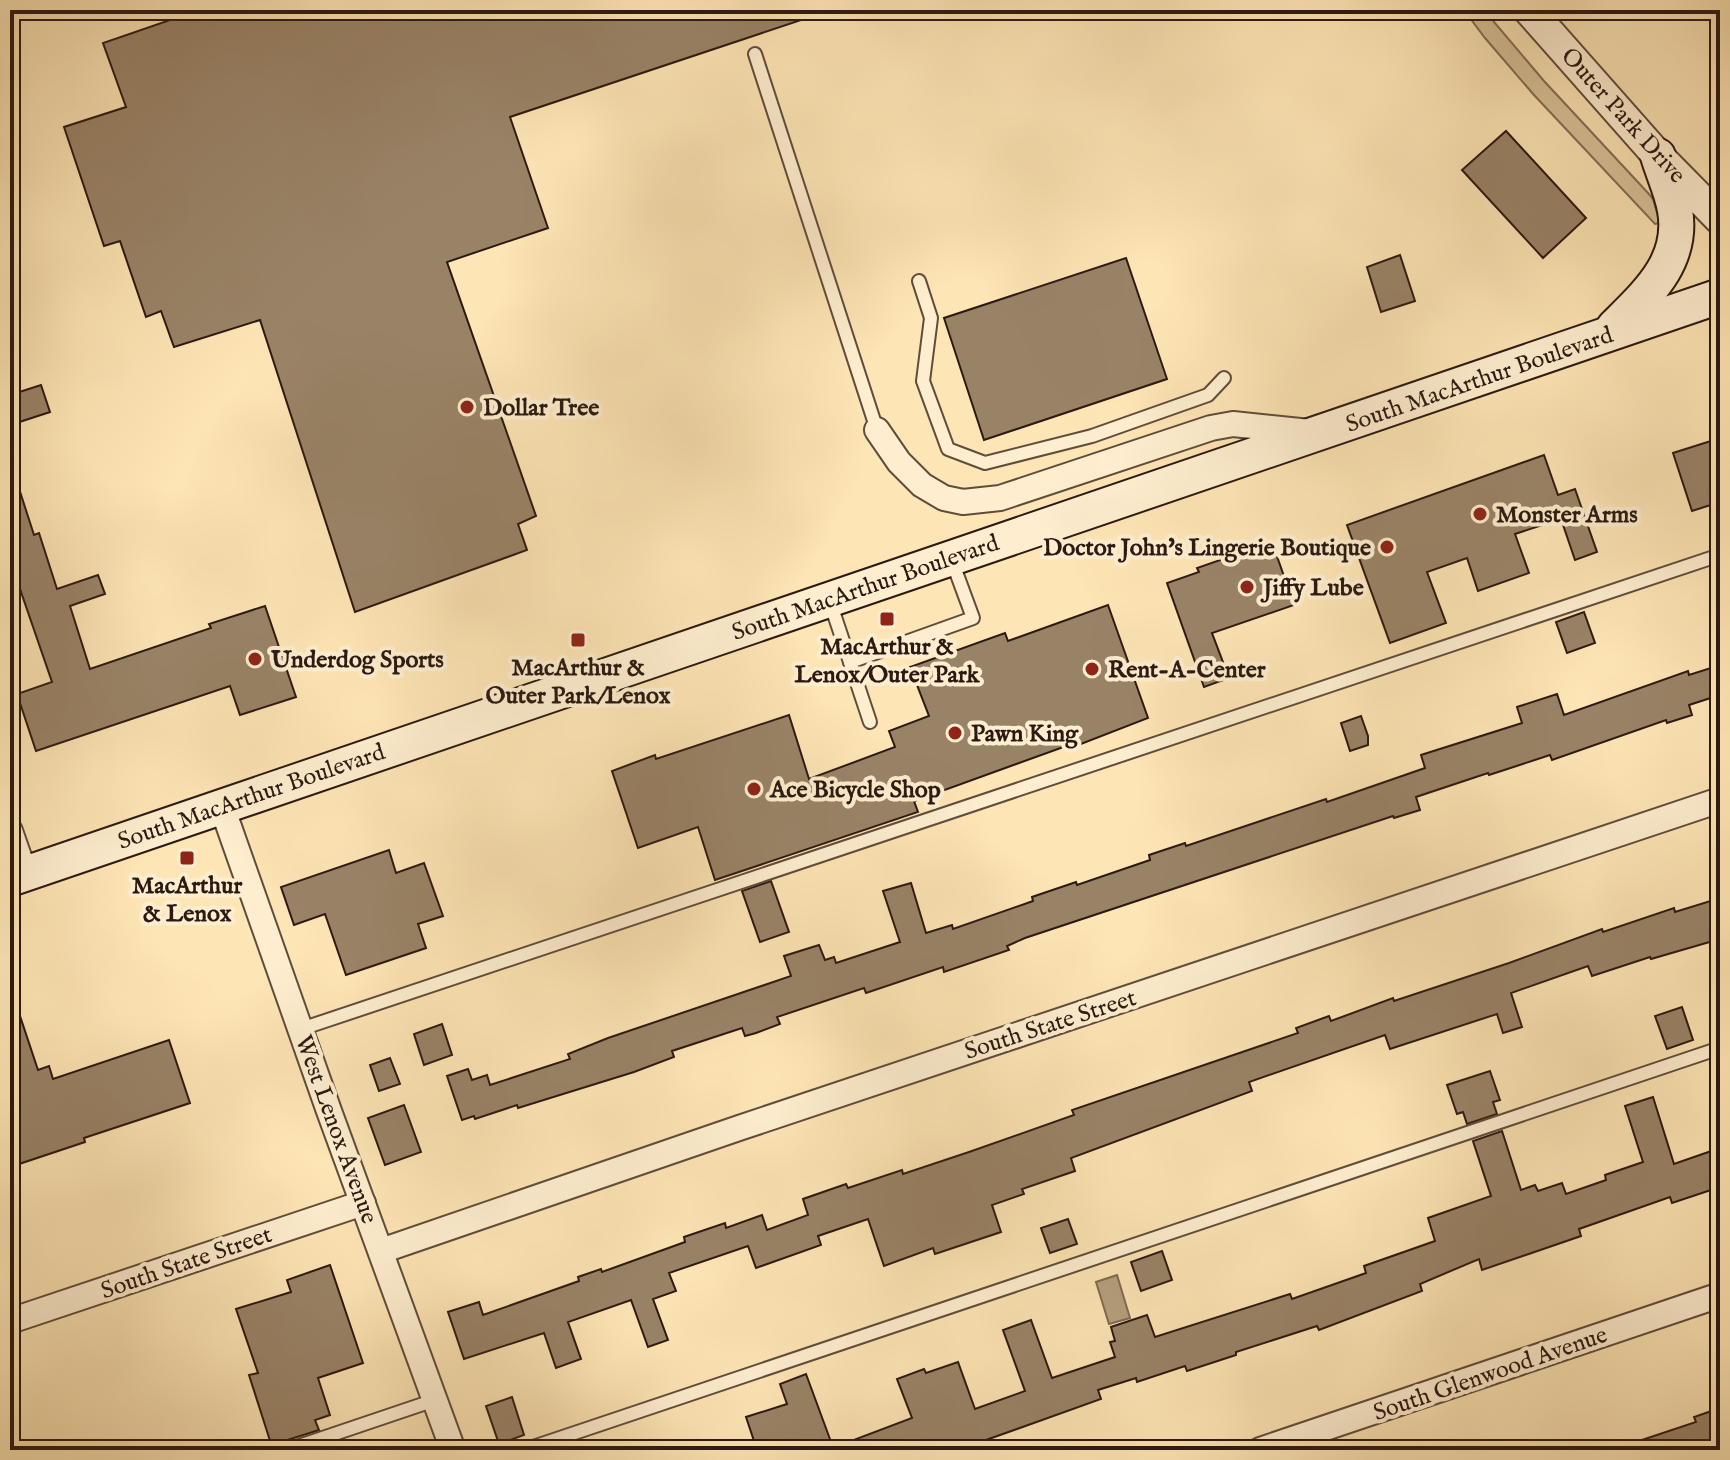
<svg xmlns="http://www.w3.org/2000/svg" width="1730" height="1460" font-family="'IM FELL English',serif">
	<rect width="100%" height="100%" fill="#fee5b5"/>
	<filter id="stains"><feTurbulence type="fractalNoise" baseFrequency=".0025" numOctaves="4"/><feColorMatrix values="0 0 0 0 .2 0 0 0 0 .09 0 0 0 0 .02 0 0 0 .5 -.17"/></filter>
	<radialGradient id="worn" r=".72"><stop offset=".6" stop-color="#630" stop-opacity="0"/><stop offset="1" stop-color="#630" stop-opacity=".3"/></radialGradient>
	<polygon fill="#dac299" stroke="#836e56" stroke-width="2" points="1464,10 1484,10 1544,81 1648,193 1653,199 1660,223 1655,224 1534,95 1485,38"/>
	<polygon fill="#b7a07e" stroke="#7f6a53" stroke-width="2" points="1117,1275 1130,1318 1109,1324 1096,1282"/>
	<g fill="#998367" stroke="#2c1912" stroke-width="2">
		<polygon points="199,10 819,10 819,14 510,117 548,228 447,262 536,516 518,524 527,550 355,612 260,320 174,347 161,311 146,317 120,241 104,246 64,127 126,107 103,43"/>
		<polygon points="1506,131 1586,218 1543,258 1462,170"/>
		<polygon points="1400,255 1415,301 1381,312 1367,267"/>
		<polygon points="1126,258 1167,379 984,440 944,318"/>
		<polygon points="41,385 50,412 10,425 10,395"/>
		<polygon points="1720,438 1720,502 1692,511 1673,453"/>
		<polygon points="1544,455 1558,495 1575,489 1597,552 1575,560 1561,519 1515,534 1529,573 1478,591 1467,558 1427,572 1446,623 1390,643 1347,525"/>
		<polygon points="10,473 14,473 34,535 39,533 57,589 98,575 105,594 70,606 90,669 211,628 209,624 265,606 296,697 240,715 230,686 36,751 17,694 52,682 10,560"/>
		<polygon points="1272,542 1294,605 1212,633 1229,678 1204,687 1167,583 1199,572 1197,568"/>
		<polygon points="1108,605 1148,718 1081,744 1080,741 914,801 918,812 715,880 698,827 638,848 612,771 655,755 656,759 789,715 809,779 895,747 889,731 929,716 910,667 1005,633 1008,641"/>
		<polygon points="1584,612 1595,643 1567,653 1556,622"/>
		<polygon points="1720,665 1720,695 1689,705 1692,715 1667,723 1666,720 1552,760 1550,755 1489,775 1488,773 1416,797 1420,810 1394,818 1393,816 1025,938 1007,946 1009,950 944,972 943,967 866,993 864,988 777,1017 780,1024 756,1033 745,1036 742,1028 672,1051 674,1057 634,1072 518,1108 517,1105 475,1119 474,1116 462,1120 447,1076 468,1069 472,1080 487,1075 490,1085 570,1059 568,1054 608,1038 791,976 784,956 819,945 825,960 834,957 836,963 900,942 883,891 911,883 926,933 952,925 953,929 1033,901 1032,897 1076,882 1077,885 1150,860 1149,855 1185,843 1186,846 1326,799 1327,802 1425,768 1421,755 1522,723 1517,707 1557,694 1564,715 1688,671 1689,675"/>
		<polygon points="1361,716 1368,736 1368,745 1350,751 1341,723"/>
		<polygon points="389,850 396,873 424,863 443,916 418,924 426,948 346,975 325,914 294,925 281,887"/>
		<polygon points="771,881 789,932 760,942 742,891"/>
		<polygon points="1720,898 1720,939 1651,959 1650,957 1592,976 1588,966 1511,993 1522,1027 1503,1033 1497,1014 1390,1049 1385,1035 1249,1082 1252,1091 1071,1158 1075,1171 1022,1189 1024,1194 992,1205 1001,1232 935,1254 933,1248 884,1266 868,1219 818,1236 821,1245 756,1268 748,1246 669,1273 676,1291 653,1299 668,1340 648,1347 631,1300 568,1322 581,1359 556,1368 544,1333 464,1359 448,1312 479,1302 483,1315 579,1281 578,1277 601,1269 602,1272 685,1242 684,1237 725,1223 726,1228 762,1215 767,1230 808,1215 803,1199 846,1184 848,1188 902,1170 903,1174 969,1152 1074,1115 1072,1110 1298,1033 1296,1028 1329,1016 1331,1021 1393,998 1394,1001 1509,963 1602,929 1603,932 1674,908 1675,912"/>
		<polygon points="10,998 14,998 38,1070 49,1066 53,1079 169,1040 190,1103 84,1138 85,1142 10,1167"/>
		<polygon points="1682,1007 1693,1040 1667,1049 1655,1016"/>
		<polygon points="442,1024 452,1055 424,1065 414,1034"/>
		<polygon points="390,1058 400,1084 379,1091 370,1065"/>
		<polygon points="1490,1071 1500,1100 1493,1102 1497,1114 1467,1124 1463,1112 1457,1114 1447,1085"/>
		<polygon points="1653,1097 1674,1164 1720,1148 1720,1187 1672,1203 1670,1197 1579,1229 1581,1236 1482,1270 1479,1259 1420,1284 1422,1291 1319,1330 1317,1326 1236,1352 1236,1355 1187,1371 1185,1366 1137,1382 1136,1378 1098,1390 1101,1399 958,1450 836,1450 835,1447 912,1418 897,1379 924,1369 926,1373 958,1362 975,1409 1025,1391 1003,1330 1031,1320 1052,1378 1115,1357 1110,1342 1115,1341 1111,1327 1147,1315 1155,1337 1290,1294 1292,1299 1366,1273 1364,1266 1435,1241 1428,1218 1491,1196 1473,1141 1502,1131 1521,1190 1535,1185 1538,1191 1562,1183 1566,1194 1606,1180 1605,1175 1643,1162 1625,1106"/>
		<polygon points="404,1105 421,1152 385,1165 368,1118"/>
		<polygon points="1068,1219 1077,1244 1050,1253 1041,1228"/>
		<polygon points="1162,1251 1172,1280 1141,1291 1131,1262"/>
		<polygon points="330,1265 363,1363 318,1378 330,1415 315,1420 319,1430 284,1441 278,1450 273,1450 249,1375 258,1373 236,1309 291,1292 287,1280"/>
		<polygon points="806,1374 834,1450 757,1450 746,1417 787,1404 780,1384"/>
		<polygon points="512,1397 524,1435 499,1444 486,1406"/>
		<polygon points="1720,1408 1720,1450 1625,1450 1624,1446 1696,1422 1694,1417"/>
	</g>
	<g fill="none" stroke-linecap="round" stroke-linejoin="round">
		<defs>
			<g id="service">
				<polyline points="755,54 877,430"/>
				<polyline points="919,281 931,318 923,381 948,449 985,463 1092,436 1208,395 1224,378"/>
				<polyline points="830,602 870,722"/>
				<polyline points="850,662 973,618 952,561"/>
				<polyline points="301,1029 1720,555"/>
				<polyline points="287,1450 435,1400"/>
				<polyline points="524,1450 1720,1048"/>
			</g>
			<g id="minor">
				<polyline points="877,430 899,462 922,485 944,498 963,502 1000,498 1211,428 1233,424 1310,432"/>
				<polyline points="222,807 329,1111 453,1450"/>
				<polyline points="10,831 25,874"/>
				<polyline points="381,1251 739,1128 1720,800"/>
				<polyline points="10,1321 363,1203"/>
				<polyline points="1260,1450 1720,1295"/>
			</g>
			<polyline id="tertiary" points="1529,10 1658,156 1720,219"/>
			<g id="secondary">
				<path d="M 1614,327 C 1647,294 1684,262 1675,210 C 1672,192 1663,173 1658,156"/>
				<polyline points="10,879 1720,296"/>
			</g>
		</defs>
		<use href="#service" stroke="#604c3b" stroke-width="16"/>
		<use href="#minor" stroke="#604c3b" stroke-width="28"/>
		<use href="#tertiary" stroke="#604c3b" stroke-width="34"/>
		<use href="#secondary" stroke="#2c1912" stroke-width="38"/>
		<use href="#service" stroke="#feeecf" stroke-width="12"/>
		<use href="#minor" stroke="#feeecf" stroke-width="24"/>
		<use href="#tertiary" stroke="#feeecf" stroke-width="30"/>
		<use href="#secondary" stroke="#feeecf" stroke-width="34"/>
	</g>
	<g fill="#8f2418" stroke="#feeecf" stroke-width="3">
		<circle cx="467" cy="407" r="8"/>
		<circle cx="1480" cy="514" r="8"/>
		<circle cx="1387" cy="547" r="8"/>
		<circle cx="1247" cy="587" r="8"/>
		<rect x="879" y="611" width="16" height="16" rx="4"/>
		<rect x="570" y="632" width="16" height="16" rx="4"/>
		<circle cx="255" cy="659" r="8"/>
		<circle cx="1092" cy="669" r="8"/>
		<circle cx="955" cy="733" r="8"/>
		<circle cx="754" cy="789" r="8"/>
		<rect x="179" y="850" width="16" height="16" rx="4"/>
	</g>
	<g text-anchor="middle" stroke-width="8" stroke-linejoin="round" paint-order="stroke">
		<g font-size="24" fill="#2c1912" stroke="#feeecf">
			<text transform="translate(1624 115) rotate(48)" y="8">Outer Park Drive</text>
			<text transform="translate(1479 379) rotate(-19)" y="8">South MacArthur Boulevard</text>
			<text transform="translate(865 587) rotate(-19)" y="8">South MacArthur Boulevard</text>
			<text transform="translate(251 796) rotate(-19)" y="8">South MacArthur Boulevard</text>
			<text transform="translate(1050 1024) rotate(-18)" y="8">South State Street</text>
			<text transform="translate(337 1129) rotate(70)" y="8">West Lenox Avenue</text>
			<text transform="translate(186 1262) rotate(-19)" y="8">South State Street</text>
			<text transform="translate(1490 1373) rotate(-19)" y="8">South Glenwood Avenue</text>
		</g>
		<g font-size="24" font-weight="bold" fill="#2c1912" stroke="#feeecf" text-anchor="start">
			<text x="483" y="415">Dollar Tree</text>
			<text x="1496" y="522">Monster Arms</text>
			<text x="1371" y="555" text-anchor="end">Doctor John's Lingerie Boutique</text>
			<text x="1263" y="595">Jiffy Lube</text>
			<text x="887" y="654" text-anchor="middle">MacArthur &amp;<tspan x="887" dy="28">Lenox/Outer Park</tspan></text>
			<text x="271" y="667">Underdog Sports</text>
			<text x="578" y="675" text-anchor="middle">MacArthur &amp;<tspan x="578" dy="28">Outer Park/Lenox</tspan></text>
			<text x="1108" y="677">Rent-A-Center</text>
			<text x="971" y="741">Pawn King</text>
			<text x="770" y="797">Ace Bicycle Shop</text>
			<text x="187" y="893" text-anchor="middle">MacArthur<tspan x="187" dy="28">&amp; Lenox</tspan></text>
		</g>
	</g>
	<rect width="1730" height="1460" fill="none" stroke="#fee5b5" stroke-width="40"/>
	<rect x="12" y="12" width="1706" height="1436" fill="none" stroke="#2c1912" stroke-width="4"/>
	<rect x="20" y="20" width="1690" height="1420" fill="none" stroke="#2c1912" stroke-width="2"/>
	<rect width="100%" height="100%" filter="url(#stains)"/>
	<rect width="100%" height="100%" fill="url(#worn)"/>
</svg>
